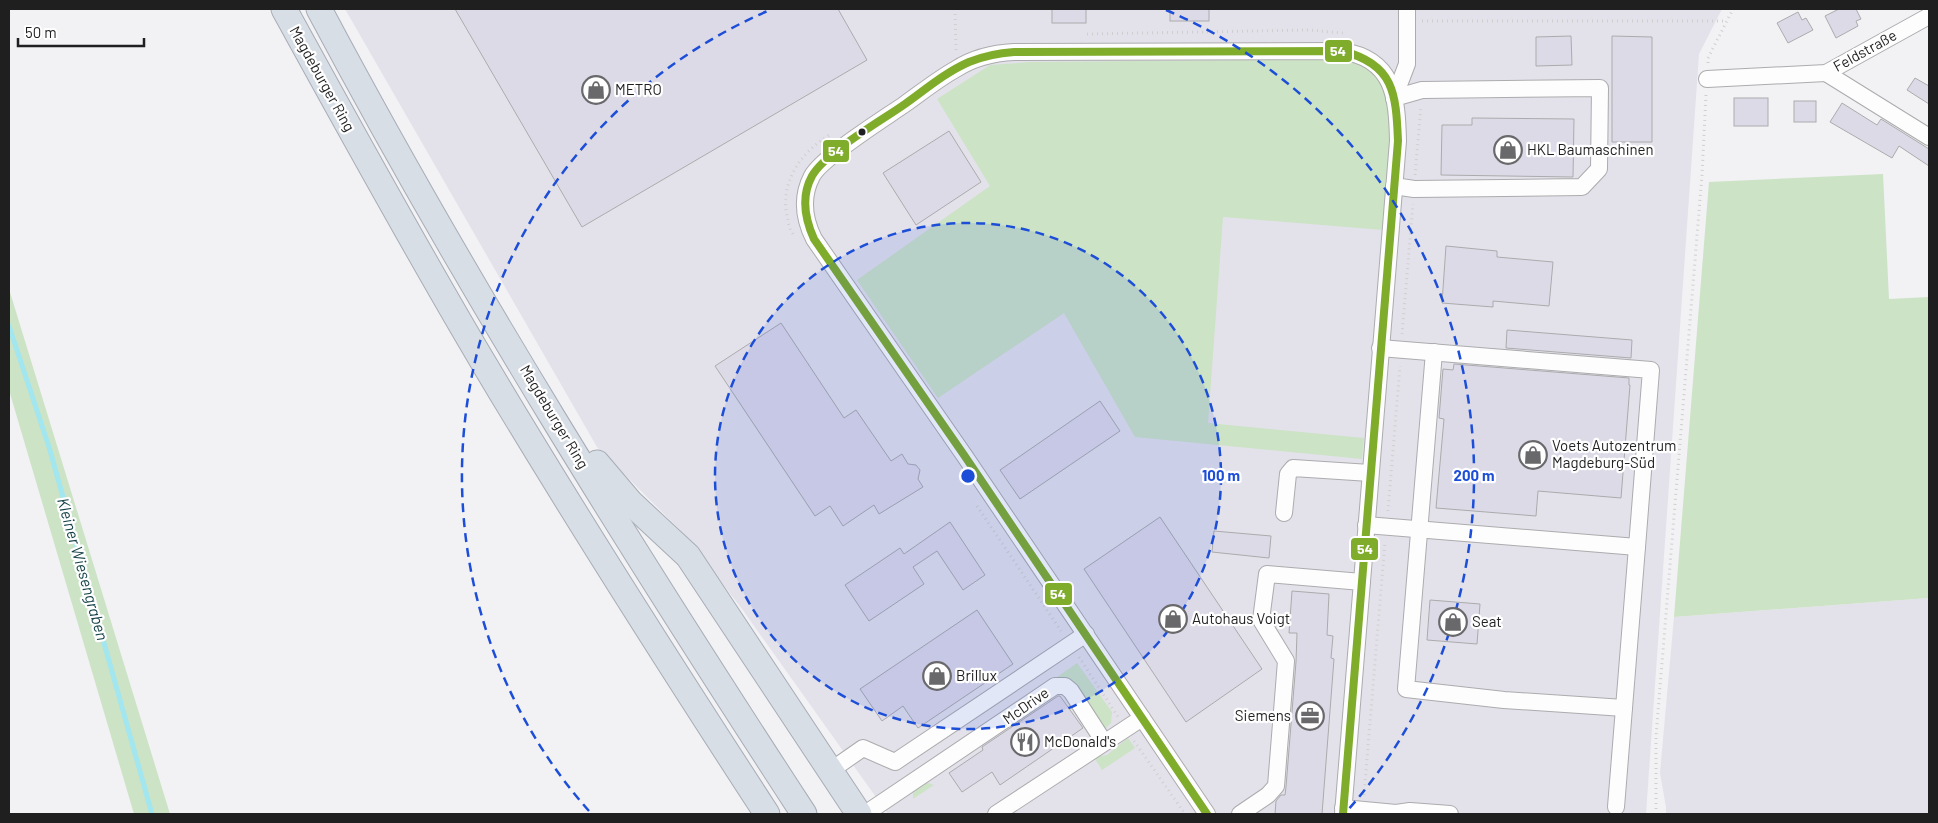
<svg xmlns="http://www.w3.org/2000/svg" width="1938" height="823" font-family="Barlow,sans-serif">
	<rect width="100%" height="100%" fill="#f2f1f4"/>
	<g fill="#e3e2ea">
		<polygon points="345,9 1722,9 1699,54 1646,814 888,814 742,609 685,535 597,447"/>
		<polygon points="1929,598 1929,814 1666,814 1666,807 1660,773 1674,617"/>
	</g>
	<g fill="#cce3c6">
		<path d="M 1338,59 C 1347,60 1356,61 1364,66 C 1406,91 1387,188 1383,230 L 1223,217 L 1208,423 L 1364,438 L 1362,459 L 1135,437 L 1064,313 L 938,398 L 857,280 L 990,186 L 937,99 L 990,65 L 1030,62 Z"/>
		<polygon points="1883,174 1889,299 1929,297 1929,598 1674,617 1709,182"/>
		<polygon points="9,289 170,814 134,814 9,390"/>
		<polygon points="1077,663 1112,712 1111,723 1104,730 1053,680"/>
		<polygon points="1128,738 1135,748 1102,770 1094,757 1107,755"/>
		<polygon points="925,782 934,785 913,799 913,791"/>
	</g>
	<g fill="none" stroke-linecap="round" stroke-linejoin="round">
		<polyline stroke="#a2e6ef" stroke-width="5" points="9,326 49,447 152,814"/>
	</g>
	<g fill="#dddae8" stroke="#ababac">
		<polygon points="455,9 838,9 867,60 582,227"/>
		<rect x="1052" y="9" width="34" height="14"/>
		<rect x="1170" y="9" width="39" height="12"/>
		<polygon points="1839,9 1856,9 1861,19 1856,21 1858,26 1836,38 1825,16"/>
		<polygon points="1798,12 1802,20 1806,18 1813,30 1788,43 1777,23"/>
		<polygon points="1571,36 1572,65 1536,66 1536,37"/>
		<polygon points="1612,36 1652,37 1652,142 1612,142"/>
		<polygon points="1915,78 1929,86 1929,104 1907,90"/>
		<rect x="1734" y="98" width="34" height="28"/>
		<rect x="1794" y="101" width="22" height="21"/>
		<polygon points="1842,103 1877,125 1881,119 1929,149 1929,166 1899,146 1892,158 1830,122"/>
		<polygon points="1472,118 1574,119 1573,177 1441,175 1442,125 1472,125"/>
		<polygon points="949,131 981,182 916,225 883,173"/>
		<polygon points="1446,246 1497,251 1497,257 1553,262 1549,306 1493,301 1493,307 1442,303"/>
		<polygon points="781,323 844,418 856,410 891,461 902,454 908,464 916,465 920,470 918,479 923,487 879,514 874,505 843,526 830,506 815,516 715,366"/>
		<polygon points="1507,330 1632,340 1631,358 1506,348"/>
		<polygon points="1454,364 1629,378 1629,385 1630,385 1621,498 1538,491 1536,516 1436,508 1444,419 1439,418 1443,369 1453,370"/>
		<polygon points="1100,401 1120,431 1020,499 1000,470"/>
		<polygon points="1160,517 1262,669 1186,722 1084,569"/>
		<polygon points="950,522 985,575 963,590 937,551 913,567 924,584 869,621 845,585 900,548 904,554"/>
		<polygon points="1214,531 1271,536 1269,558 1212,552"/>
		<polygon points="1292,591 1329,594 1327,635 1333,636 1331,658 1334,659 1322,814 1275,814 1276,801 1281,795 1285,795 1286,787 1296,662 1297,633 1289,633"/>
		<polygon points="1430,600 1480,604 1477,644 1427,640"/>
		<polygon points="977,610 1013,664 918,728 903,706 882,721 860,689"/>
		<polygon points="1058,696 1060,696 1083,728 1000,785 992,772 962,792 949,773 983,750 982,747"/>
	</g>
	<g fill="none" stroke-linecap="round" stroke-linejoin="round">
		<defs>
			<g id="minor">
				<polyline points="1826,73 1929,137"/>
				<polyline points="1707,79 1826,73 1929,16"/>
				<polyline points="1394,98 1407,64 1407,9"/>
				<polyline points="1394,186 1414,189 1582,187 1599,169 1600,88 1422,90 1394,98"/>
				<polyline points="1434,352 1406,689 1504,700 1624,708"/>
				<polyline points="1284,513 1288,474 1293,468 1370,473"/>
				<polyline points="1366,525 1637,547 1651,370 1380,348"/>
				<polyline points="830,771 863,748 895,762 1086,634"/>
				<polyline points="1616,807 1637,547"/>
				<polyline points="1343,808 1396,813 1395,814"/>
				<polyline points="1396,813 1410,811 1450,814"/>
				<polyline points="865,814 1055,686 1065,686 1071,691 1104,742"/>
				<polyline points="996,814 1142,718"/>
				<path d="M 1207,814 L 964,455 L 814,239 C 804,219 801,197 812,176 C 822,157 885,118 905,104 C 922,92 938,79 956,69 C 973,58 994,53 1014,52 L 1342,51 C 1394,59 1397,97 1398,141 L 1343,814"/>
				<polyline points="1240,814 1268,795 1276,786 1286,661 1261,620 1267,574 1362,582"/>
			</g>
			<g id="highway">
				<path d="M 284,9 C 349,127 414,246 483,362 C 574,515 670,665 767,814"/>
				<path d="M 319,9 C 466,286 633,552 804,814"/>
				<polyline points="597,463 631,503 688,556 859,814"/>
			</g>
		</defs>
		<use href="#minor" stroke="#acabae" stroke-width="18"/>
		<use href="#highway" stroke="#a7adb6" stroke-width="27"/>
		<g stroke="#cfcfd0" stroke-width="3" stroke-dasharray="1 4" stroke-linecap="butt">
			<polyline points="955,9 956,50"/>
			<polyline points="1422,21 1726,21"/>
			<polyline points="1087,34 1308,30 1343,33"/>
			<polyline points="1708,63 1708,58 1733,9"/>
			<polyline points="1415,175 1421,106"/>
			<path d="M 793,234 C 788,227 788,219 786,211 C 782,177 804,150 831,134"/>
			<polyline points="1402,334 1413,204"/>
			<polyline points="977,506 1061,631"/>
			<polyline points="1388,511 1400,366"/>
			<polyline points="1079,657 1118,717"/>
			<polyline points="1134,741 1185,814"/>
			<polyline points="1364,795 1385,542"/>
			<polyline points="1656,814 1656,736 1702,175 1706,94"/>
		</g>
		<use href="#minor" stroke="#fdfdfd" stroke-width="16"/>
		<use href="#highway" stroke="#d8dee6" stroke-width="25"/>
		<defs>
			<path id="bus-1" d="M 1207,814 L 964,455 L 814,239 C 805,219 801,196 812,176 C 826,152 881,121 905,104 C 926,89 946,72 969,62 C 984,56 999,53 1014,52 L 1342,51 C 1394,64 1396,93 1398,141 L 1343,814"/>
		</defs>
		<use href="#bus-1" stroke="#fefeff" stroke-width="11"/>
		<use href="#bus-1" stroke="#80ac2b" stroke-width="8"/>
	</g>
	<circle cx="968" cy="476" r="253" fill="#1d4ed8" fill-opacity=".12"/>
	<g fill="none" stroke="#1d4ed8" stroke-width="2.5" stroke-dasharray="9 6">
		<circle cx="968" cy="476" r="253"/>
		<path d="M589 811A506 506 0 0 1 770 10M1166 10A506 506 0 0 1 1347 811"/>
	</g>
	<defs>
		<symbol id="shop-ring" viewBox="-11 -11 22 22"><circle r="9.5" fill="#fefeff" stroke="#69686a" stroke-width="1.5"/><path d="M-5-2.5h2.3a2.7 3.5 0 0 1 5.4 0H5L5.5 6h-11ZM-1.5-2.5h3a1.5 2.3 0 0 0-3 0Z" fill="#69686a"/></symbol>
		<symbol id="office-ring" viewBox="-11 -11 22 22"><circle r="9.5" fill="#fefeff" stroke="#69686a" stroke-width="1.5"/><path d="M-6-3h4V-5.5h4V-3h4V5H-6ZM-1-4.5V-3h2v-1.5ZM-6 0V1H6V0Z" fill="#69686a"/></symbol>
		<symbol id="restaurant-ring" viewBox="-11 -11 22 22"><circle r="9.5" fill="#fefeff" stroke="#69686a" stroke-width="1.5"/><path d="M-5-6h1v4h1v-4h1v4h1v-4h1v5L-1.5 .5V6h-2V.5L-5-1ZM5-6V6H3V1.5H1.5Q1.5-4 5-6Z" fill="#69686a"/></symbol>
	</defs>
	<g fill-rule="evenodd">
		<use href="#shop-ring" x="580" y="74" width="32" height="32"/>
		<use href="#shop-ring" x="1492" y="134" width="32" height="32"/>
		<use href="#shop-ring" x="1517" y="439" width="32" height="32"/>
		<use href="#shop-ring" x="1157" y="603" width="32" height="32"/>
		<use href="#shop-ring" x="1437" y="606" width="32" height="32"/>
		<use href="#shop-ring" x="921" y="660" width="32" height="32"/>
		<use href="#office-ring" x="1294" y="700" width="32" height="32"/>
		<use href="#restaurant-ring" x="1009" y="726" width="32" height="32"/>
	</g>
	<circle fill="#1f1f20" stroke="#fefeff" stroke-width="2" cx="862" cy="132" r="4.5"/>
	<g text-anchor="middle" stroke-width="4.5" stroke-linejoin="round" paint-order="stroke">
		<g font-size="15" fill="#1f1f20" stroke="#fefeff">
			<text transform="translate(1865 51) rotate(-29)" y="5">Feldstraße</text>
			<text transform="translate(322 79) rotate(61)" y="5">Magdeburger Ring</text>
			<text transform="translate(554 417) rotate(59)" y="5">Magdeburger Ring</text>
			<text transform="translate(1026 706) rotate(-35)" y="5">McDrive</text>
		</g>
		<g font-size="15" fill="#1f1f20" stroke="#fefeff" text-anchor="start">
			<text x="615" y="95">METRO</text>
			<text x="1527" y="155">HKL Baumaschinen</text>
			<text x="1552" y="451">Voets Autozentrum<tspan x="1552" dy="17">Magdeburg-Süd</tspan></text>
			<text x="1192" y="624">Autohaus Voigt</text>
			<text x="1472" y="627">Seat</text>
			<text x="956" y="681">Brillux</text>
			<text x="1291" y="721" text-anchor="end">Siemens</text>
			<text x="1044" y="747">McDonald's</text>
		</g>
		<g font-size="16" font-style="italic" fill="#154248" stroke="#fefeff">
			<text transform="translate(83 569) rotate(74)" y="6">Kleiner Wiesengraben</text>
		</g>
	</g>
	<circle cx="968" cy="476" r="8" fill="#1d4ed8" stroke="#fefeff" stroke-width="2.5"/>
	<g font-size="15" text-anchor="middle" font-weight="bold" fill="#1d4ed8" stroke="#fefeff" stroke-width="4.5" stroke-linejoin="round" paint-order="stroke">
		<text x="1221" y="481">100 m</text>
		<text x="1474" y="481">200 m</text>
	</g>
	<g stroke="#fefeff" stroke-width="2">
		<rect x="1324" y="39" width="29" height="24" rx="5" fill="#80ac2b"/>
		<rect x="822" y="139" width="28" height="24" rx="5" fill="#80ac2b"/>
		<rect x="1350" y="537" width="29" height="24" rx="5" fill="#80ac2b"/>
		<rect x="1044" y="582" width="29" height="24" rx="5" fill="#80ac2b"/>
	</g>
	<g font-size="14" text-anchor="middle" font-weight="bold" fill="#fff">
		<text x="1338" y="56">54</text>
		<text x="836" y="156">54</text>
		<text x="1365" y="554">54</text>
		<text x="1058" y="599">54</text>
	</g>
	<rect width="1938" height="823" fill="none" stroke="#1f1f20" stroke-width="20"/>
	<path d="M18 38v8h126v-8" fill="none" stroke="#1f1f20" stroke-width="2.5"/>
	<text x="25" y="38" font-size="15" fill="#1f1f20" stroke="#fefeff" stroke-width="4" paint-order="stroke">50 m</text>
</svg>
